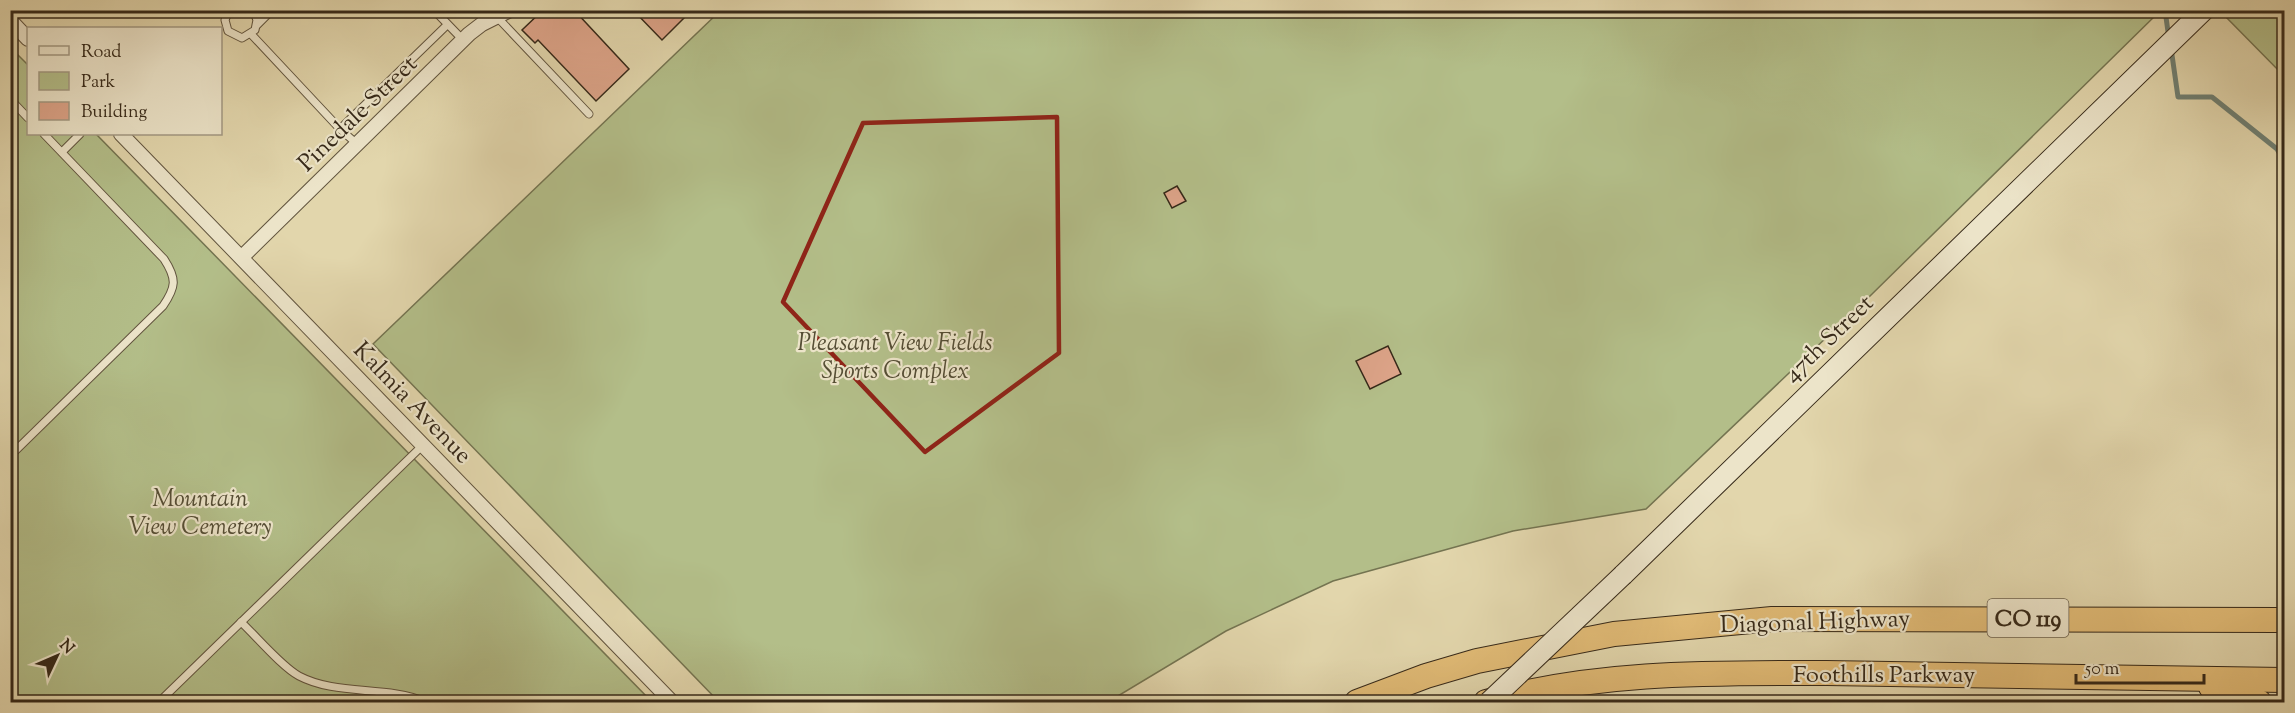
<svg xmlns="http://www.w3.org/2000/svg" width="2295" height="713" font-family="'Sorts Mill Goudy',serif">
	<rect width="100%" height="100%" fill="#e2d6ac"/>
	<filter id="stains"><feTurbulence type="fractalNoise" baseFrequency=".00333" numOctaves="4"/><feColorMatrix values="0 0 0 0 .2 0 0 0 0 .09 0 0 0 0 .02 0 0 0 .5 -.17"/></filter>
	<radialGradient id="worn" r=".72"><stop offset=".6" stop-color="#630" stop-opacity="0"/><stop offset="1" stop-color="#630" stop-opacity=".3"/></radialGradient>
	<g fill="#b3be89" stroke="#747451" stroke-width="1.5">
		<polygon points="2227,10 2284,11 2284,76 2223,14"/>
		<polygon points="720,11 2160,11 1869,297 1646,509 1513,531 1333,581 1226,631 1108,702 719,702 373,344"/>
		<polygon points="10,47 28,65 28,134 96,134 652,702 11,702"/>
	</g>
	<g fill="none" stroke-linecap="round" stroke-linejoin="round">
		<g stroke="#6f7f72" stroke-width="5">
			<polyline points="2165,10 2169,39"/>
			<polyline points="2171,48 2178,97 2212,97 2277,149 2284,161"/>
		</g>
	</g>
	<g fill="#dda489" stroke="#362919" stroke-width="1.5">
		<polygon points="543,10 574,10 629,69 596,101 538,40 535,43 522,30"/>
		<polygon points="633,10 692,10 662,40"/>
		<polygon points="1177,186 1186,201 1172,208 1164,193"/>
		<polygon points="1388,346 1401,374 1370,389 1356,361"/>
	</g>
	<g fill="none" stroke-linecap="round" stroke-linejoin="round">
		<defs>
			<g id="lane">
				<polyline points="229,10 225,20 228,31 242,38 255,30 257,20 253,10"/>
				<polyline points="434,10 463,40"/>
				<polyline points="497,17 589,114"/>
				<polyline points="257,25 272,10"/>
				<polyline points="251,34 340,129 447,25"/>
				<polyline points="10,99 28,118"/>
				<polyline points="340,129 357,144"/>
				<polyline points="62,152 80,134"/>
				<path d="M 10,456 L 163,306 C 176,287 177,279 164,259 L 44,134"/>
				<path d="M 241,622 C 256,636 282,667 299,676 C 337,696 386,685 426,702"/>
				<polyline points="159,702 423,445"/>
				<polyline points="652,702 663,693"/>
			</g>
			<g id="street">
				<polyline points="10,20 28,39"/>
				<polyline points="121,134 672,702"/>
				<polyline points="242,257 469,34 482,24 510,10"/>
			</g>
			<polyline id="secondary" points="1623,575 2204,10"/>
			<g id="highway">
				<polyline points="2211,687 2259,702"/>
				<polyline points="1357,702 1426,676 1477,661 1614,634 1772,619 2284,620"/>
				<path d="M 1486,702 C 1599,671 1711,673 1827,673 C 1980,674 2132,679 2284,680"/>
			</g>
		</defs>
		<use href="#lane" stroke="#61543e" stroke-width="9"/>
		<use href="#street" stroke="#61543e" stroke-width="16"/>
		<use href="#secondary" stroke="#362919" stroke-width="22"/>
		<use href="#highway" stroke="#362919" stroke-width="26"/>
		<use href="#lane" stroke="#ece4c9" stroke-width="7"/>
		<use href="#street" stroke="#ece4c9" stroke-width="14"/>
		<use href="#secondary" stroke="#ece4c9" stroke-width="20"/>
		<use href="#highway" stroke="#e1bb76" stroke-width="24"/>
		<defs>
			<polyline id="secondary-bridge" points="1489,702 1623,575"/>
		</defs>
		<use href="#secondary-bridge" stroke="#362919" stroke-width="22" stroke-linecap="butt"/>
		<use href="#secondary-bridge" stroke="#ece4c9" stroke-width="20"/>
	</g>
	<path fill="none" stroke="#8f2418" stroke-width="4.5" stroke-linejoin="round" d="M 1057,117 L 1059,353 L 925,452 L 783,302 L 863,123 Z"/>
	<g text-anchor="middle" stroke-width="4.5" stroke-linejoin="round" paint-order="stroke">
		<rect fill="#ece4c9" stroke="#6d614e" stroke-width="1.5" x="1987.5" y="599" width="81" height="38" rx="4.5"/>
		<g font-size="22" font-weight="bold" fill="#362919">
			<text x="2028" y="626">CO 119</text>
		</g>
		<g font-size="24" fill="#362919" stroke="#ece4c9">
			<text transform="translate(357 113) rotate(-44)" y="8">Pinedale Street</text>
			<text transform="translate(1828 338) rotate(-44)" y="8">47th Street</text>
			<text transform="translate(413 402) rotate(46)" y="8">Kalmia Avenue</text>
			<text transform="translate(1815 621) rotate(-2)" y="8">Diagonal Highway</text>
			<text x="1884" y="682">Foothills Parkway</text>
		</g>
		<g font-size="24" font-style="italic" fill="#554e35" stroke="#ece4c9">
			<text x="895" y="350">Pleasant View Fields<tspan x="895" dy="28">Sports Complex</tspan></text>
			<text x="200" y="506">Mountain<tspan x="200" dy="28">View Cemetery</tspan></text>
		</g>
	</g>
	<rect width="2295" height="713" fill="none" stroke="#e2d6ac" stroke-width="36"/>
	<rect x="12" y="12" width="2271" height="689" fill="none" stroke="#362919" stroke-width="3"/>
	<rect x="18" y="18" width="2259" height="677" fill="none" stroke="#362919" stroke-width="1.5"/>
	<rect x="27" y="27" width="195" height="108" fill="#ece4c9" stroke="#a39983" stroke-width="1.5"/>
	<rect x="39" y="46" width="30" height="9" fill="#ece4c9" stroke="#a39983" stroke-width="1.5"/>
	<text x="81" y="57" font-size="18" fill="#362919">Road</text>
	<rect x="39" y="72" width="30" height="18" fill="#b3be89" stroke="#a39983" stroke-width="1.5"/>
	<text x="81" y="87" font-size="18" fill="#362919">Park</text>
	<rect x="39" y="102" width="30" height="18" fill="#dda489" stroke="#a39983" stroke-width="1.5"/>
	<text x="81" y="117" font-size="18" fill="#362919">Building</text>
	<g transform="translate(57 656) rotate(46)" stroke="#ece4c9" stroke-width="4.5" paint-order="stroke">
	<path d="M0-4.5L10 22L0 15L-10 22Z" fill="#362919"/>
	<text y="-9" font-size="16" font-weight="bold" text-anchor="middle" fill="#362919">N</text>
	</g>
	<path d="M2076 674v9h128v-9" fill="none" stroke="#362919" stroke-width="3"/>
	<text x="2085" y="674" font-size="18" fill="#362919" stroke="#ece4c9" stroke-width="4.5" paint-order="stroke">50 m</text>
	<rect width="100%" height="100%" filter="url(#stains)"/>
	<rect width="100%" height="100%" fill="url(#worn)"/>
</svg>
